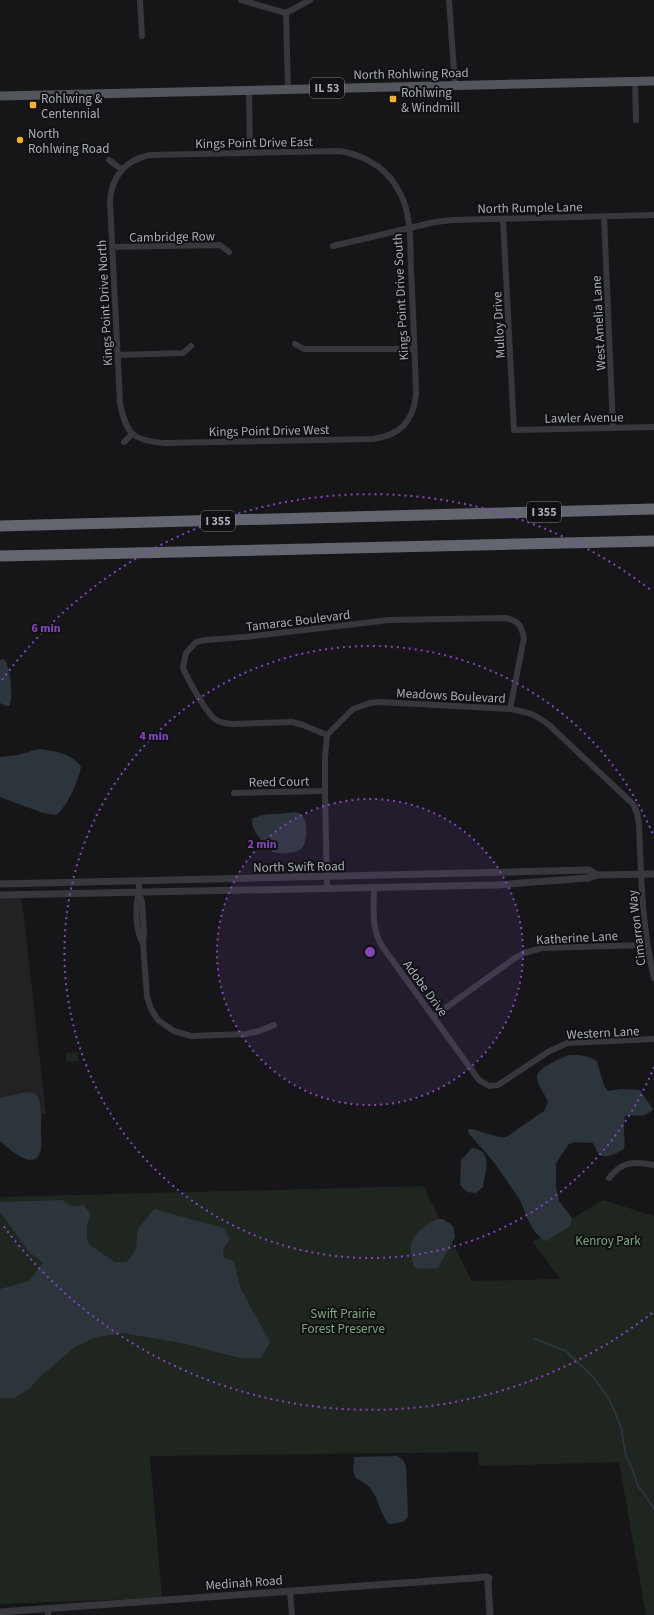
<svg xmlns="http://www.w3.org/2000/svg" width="654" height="1615" font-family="'Source Sans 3',sans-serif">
	<rect width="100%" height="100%" fill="#161618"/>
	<polygon fill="#222225" points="0,892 21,892 46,1114 0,1114"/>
	<g fill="#1e261f">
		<polygon points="78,1052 79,1061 66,1062 66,1053"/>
		<polygon points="423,1186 472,1281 560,1279 533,1242 603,1200 654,1216 654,1615 646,1615 619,1462 479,1466 478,1452 150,1456 162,1598 0,1604 0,1197"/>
	</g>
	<g fill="#2c353c">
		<path d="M 4,659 C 10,665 14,699 9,706 L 6,706 L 0,703 L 0,660 Z"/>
		<path d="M 39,749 C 54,751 72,753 81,767 C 78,781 68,806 56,815 L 43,813 L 0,797 L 0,757 L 18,755 Z"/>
		<path d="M 294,812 C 299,813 302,814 304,818 C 308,825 307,842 302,848 C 299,853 278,855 273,852 C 269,849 265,844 262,841 C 256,834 251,827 252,819 C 265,812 281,815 294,812 Z"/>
		<path d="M 569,1055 C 580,1055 587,1055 597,1061 L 604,1086 L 608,1091 L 621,1089 L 640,1090 L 653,1109 C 645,1119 636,1114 625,1116 C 622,1126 626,1138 624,1149 C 618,1152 606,1160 599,1154 C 596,1151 595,1146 593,1143 L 574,1142 L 569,1144 L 556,1163 L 556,1188 L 559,1201 L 572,1218 L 570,1226 L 547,1241 L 543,1240 L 534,1231 L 527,1218 L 520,1200 L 493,1161 L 469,1134 L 468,1129 L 472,1129 L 499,1137 L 506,1137 L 544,1111 L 548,1102 C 544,1092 536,1085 537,1074 C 546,1064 557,1060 569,1055 Z"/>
		<path d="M 26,1092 L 34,1093 L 38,1096 C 42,1109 41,1122 41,1136 C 41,1140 42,1144 41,1149 C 36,1174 9,1149 0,1141 L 0,1098 Z"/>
		<path d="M 472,1148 C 494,1150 485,1172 483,1187 L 476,1193 L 467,1192 L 460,1185 L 461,1160 Z"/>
		<path d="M 62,1200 C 68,1204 76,1209 83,1204 L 90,1213 L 87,1226 L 87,1238 L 89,1244 L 115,1262 L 126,1262 L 132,1256 L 136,1248 L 138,1229 L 154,1209 L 224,1228 L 230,1239 L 223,1249 L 224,1258 L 234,1261 L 241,1289 L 270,1342 L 261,1358 L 240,1358 L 186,1344 L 123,1333 L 97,1337 L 75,1347 L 40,1377 L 29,1389 L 14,1398 L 0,1398 L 0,1289 L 29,1281 L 43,1263 L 29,1252 L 0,1212 L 0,1202 Z"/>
		<path d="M 438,1219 L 443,1219 L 453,1226 L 455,1237 L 438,1268 L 417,1269 L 413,1265 C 412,1259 410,1251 411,1245 C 414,1232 426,1224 438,1219 Z"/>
		<path d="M 397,1456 L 403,1460 L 406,1466 L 408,1517 L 403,1522 L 389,1524 C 380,1515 379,1498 370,1488 C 366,1483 360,1481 355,1477 L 353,1470 L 354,1457 Z"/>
	</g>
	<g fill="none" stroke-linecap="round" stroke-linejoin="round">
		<polyline stroke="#2c353c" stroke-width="2" points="535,1339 566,1351 595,1379 607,1396 614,1410 621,1427 626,1457 628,1459 639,1488 643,1492 654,1509"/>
		<g stroke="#37383d" stroke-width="6">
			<polyline points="140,0 142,36"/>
			<polyline points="241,0 286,13"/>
			<polyline points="449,0 455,85"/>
			<polyline points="635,81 636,120"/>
			<polyline points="288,89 286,13 310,0"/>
			<polyline points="249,90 250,153"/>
			<path d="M 340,151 C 367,156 389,169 401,195 C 412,217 410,246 411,270 C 413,312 415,353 416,395 C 413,422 400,435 373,439 L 166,443 C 133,441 126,434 120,403 L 110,202 C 111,177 125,160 150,155 Z"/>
			<polyline points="109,160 121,169"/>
			<polyline points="604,217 613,428"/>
			<polyline points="503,219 514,430 654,427"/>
			<polyline points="333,246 435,222 453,220 654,215"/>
			<polyline points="113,247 220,245 229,252"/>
			<polyline points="295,344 304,349 414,349"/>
			<polyline points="118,355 183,353 191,346"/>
			<polyline points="124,442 132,434"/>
			<path d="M 327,735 L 303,725 L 292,722 L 232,724 C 226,723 221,723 216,720 C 205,712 191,684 184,671 L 183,667 L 186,653 L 196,642 L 205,640 L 245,637 L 389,620 L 506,618 C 518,621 521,624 524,638 L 510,709"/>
			<polyline points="234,793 325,791"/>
			<polyline points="139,882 139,893 142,902 144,932 143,943 147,997 151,1009 158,1020 174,1031 191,1036 246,1034 259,1031 274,1025"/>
			<path d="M 374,888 C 374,908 371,928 382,946 L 479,1080 L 489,1086 L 498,1085 L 548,1052 L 567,1043 L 654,1039"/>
			<path d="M 327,889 L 325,791 L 325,757 L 327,735 L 353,709 L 370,703 L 381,702 L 510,709 C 528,712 535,714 549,725 L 633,804 L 637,813 L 639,824 C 641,876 642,928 654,978"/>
			<path d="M 139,893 C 135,905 135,932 143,943"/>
			<polyline points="433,1017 515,958 524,953 542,948 647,945"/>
			<path d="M 609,1178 C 622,1161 634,1161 654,1165"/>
			<polyline points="290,1591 292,1615"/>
			<polyline points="48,1609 48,1615"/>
		</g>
		<g stroke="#37383d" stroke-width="7">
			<polyline points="0,884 589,870 597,875"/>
			<polyline points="0,895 496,885 588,878 597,875 654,874"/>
			<polyline points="0,1612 487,1577 489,1578 488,1584 490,1615"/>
		</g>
		<polyline stroke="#53555c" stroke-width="9" points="0,96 654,81"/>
		<g stroke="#63666e" stroke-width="11">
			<polyline points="0,526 654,509"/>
			<polyline points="0,556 654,541"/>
		</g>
	</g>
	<circle cx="370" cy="952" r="153" fill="#8446be" fill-opacity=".12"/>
	<g fill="none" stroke="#8446be" stroke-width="2" stroke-dasharray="2 4">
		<circle cx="370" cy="952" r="153"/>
		<path d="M654 1067A306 306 0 1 1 654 837"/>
		<path d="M652 1313A458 458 0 0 1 2 1224M2 680A458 458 0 0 1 652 591"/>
	</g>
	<g fill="#f2b134" stroke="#111113" stroke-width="1.5">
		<rect x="389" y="95" width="8" height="8" rx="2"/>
		<rect x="29" y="101" width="8" height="8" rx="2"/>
		<circle cx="20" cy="140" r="4"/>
	</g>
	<g text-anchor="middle" stroke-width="4" stroke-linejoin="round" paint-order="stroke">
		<g fill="#111113" stroke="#7b7e86" stroke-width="1">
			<rect x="310" y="78" width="34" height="20" rx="3"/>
			<rect x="527" y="502" width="34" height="20" rx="3"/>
			<rect x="201" y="511" width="34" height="20" rx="3"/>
		</g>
		<g font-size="12" font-weight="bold" fill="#a8adb8">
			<text x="327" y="92">IL 53</text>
			<text x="544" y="516">I 355</text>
			<text x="218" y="525">I 355</text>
		</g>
		<g font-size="13" fill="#a8adb8" stroke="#111113">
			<text transform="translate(411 73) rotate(-1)" y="5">North Rohlwing Road</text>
			<text transform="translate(254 142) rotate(-1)" y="5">Kings Point Drive East</text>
			<text transform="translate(530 207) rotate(-1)" y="5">North Rumple Lane</text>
			<text transform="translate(172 236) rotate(-1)" y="5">Cambridge Row</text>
			<text transform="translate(400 297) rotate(-93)" y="5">Kings Point Drive South</text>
			<text transform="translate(104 303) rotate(-93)" y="5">Kings Point Drive North</text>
			<text transform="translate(598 323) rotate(-93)" y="5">West Amelia Lane</text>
			<text transform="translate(498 325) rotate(-93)" y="5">Mulloy Drive</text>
			<text transform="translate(584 417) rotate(-1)" y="5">Lawler Avenue</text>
			<text transform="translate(269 430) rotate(-1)" y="5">Kings Point Drive West</text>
			<text transform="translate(298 620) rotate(-7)" y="5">Tamarac Boulevard</text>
			<text transform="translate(451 695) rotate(3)" y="5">Meadows Boulevard</text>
			<text transform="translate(279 781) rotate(-1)" y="5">Reed Court</text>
			<text transform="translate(299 866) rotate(-1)" y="5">North Swift Road</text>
			<text transform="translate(636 928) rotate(-97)" y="5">Cimarron Way</text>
			<text transform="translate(577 937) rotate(-3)" y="5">Katherine Lane</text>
			<text transform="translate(426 988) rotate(54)" y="5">Adobe Drive</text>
			<text transform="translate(603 1032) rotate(-3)" y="5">Western Lane</text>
			<text transform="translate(244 1582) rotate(-4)" y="5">Medinah Road</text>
		</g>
		<g font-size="13" fill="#a8adb8" stroke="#111113" text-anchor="start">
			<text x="401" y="97">Rohlwing<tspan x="401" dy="15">&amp; Windmill</tspan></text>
			<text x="41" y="103">Rohlwing &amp;<tspan x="41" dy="15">Centennial</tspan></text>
			<text x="28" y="138">North<tspan x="28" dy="15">Rohlwing Road</tspan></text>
		</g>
		<g font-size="13" fill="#7fa381" stroke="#111113">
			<text x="608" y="1245">Kenroy Park</text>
			<text x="343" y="1318">Swift Prairie<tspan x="343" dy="15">Forest Preserve</tspan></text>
		</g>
	</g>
	<circle cx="370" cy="952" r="6" fill="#8446be" stroke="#111113" stroke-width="2"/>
	<g font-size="12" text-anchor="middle" font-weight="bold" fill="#8446be" stroke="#111113" stroke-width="4" stroke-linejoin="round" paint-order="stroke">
		<text x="46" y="632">6 min</text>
		<text x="154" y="740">4 min</text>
		<text x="262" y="848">2 min</text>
	</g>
</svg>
